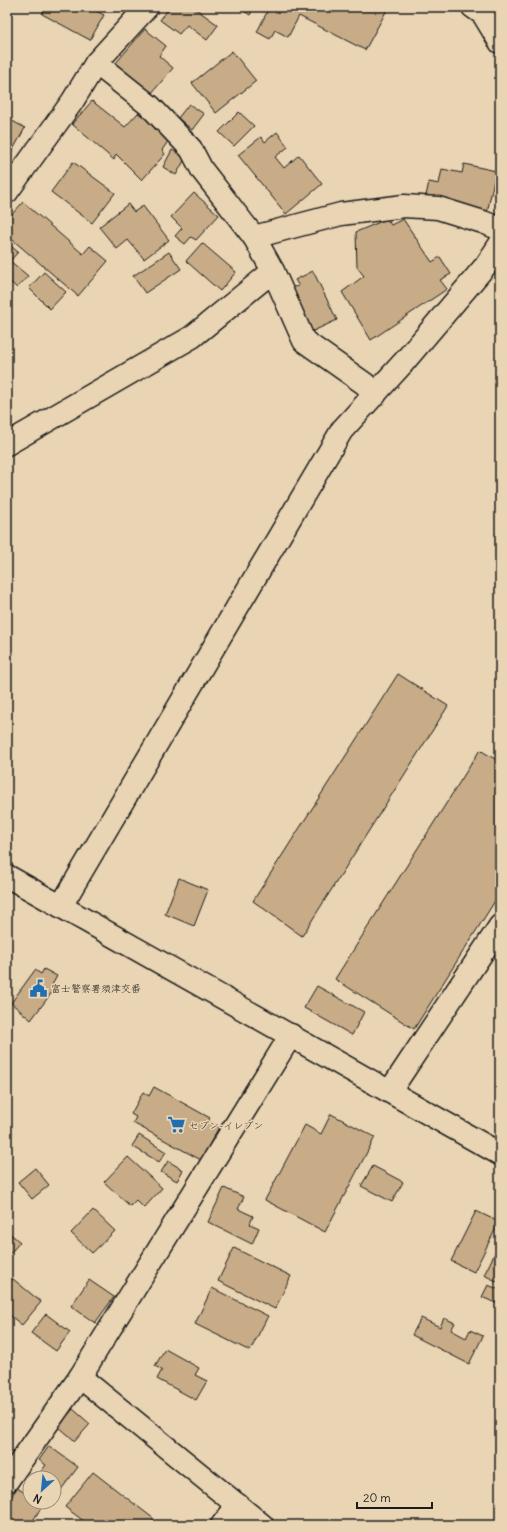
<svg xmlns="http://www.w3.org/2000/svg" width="507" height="1532" font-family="Delius,'Klee One',sans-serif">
	<rect width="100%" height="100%" fill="#e9d4b3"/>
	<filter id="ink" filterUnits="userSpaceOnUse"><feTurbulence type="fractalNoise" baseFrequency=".025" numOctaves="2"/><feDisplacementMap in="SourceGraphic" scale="8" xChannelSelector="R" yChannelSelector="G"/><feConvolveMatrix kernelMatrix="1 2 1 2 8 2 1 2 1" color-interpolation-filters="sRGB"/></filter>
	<g filter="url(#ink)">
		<g fill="#c7ac87" stroke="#1c1c1c">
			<polygon points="45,7 89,7 104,15 90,40 42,14"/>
			<polygon points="170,7 193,7 218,25 207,40 187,25 179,34 160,20"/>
			<polygon points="238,7 254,7 250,15"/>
			<polygon points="257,7 387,7 388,8 365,50 299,16 288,37 275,30 270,39 257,32 267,12"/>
			<polygon points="145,29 166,46 159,56 173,68 151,94 115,64"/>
			<polygon points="232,51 256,81 216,113 192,83"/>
			<polygon points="92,101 125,127 138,113 171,137 162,150 165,154 142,180 116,154 114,160 72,124"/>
			<polygon points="189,104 204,114 192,130 178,118"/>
			<polygon points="239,112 254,126 234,146 219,132"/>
			<polygon points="7,118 25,128 10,155 7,153"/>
			<polygon points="277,132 288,147 275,157 284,168 299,155 322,184 286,214 238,155 261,137 265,142"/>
			<polygon points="172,150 186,157 176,175 163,167"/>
			<polygon points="73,162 115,193 92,223 51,192"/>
			<polygon points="464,164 496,171 487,213 425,200 429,182 439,184 442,169 462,173"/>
			<polygon points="194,193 219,215 196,240 191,237 185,244 175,236 182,228 171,217"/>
			<polygon points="23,202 83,254 90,246 108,261 78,296 7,235 7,220"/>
			<polygon points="128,204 134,212 143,206 169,240 144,259 128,240 117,249 99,227"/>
			<polygon points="387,219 391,225 403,219 432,262 440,257 451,274 440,280 447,289 371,340 342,292 364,276 357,267 356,232"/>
			<polygon points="7,243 18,252 10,261 28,276 17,288 7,279"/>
			<polygon points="202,243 236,272 220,291 186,261"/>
			<polygon points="169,252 181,269 145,293 133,276"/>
			<polygon points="313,271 337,320 311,332 289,288 299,286 295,280"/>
			<polygon points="44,272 66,292 50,309 29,288"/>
			<polygon points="398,674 448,706 302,936 253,901"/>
			<polygon points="480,750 500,762 500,893 414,1029 335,979"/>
			<polygon points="179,878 208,890 194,926 165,914"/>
			<polygon points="44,969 57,976 52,985 56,987 31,1020 11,1003 35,970 41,974"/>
			<polygon points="317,986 364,1012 352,1035 304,1008"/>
			<polygon points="154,1087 210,1118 208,1121 219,1127 201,1160 133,1123 136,1117 131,1114 143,1092 149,1096"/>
			<polygon points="331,1114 375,1137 325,1232 265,1200 305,1125 321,1134"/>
			<polygon points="139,1135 166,1152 159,1162 132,1146"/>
			<polygon points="128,1157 162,1188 144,1208 136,1200 130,1206 104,1182"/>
			<polygon points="168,1161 183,1170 177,1181 161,1172"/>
			<polygon points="373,1166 403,1182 392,1202 361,1186"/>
			<polygon points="35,1168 49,1185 32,1199 18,1182"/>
			<polygon points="224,1188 244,1197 238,1209 253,1216 250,1224 259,1228 252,1244 208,1222"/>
			<polygon points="93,1210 115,1231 92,1253 71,1233"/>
			<polygon points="476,1211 499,1222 474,1272 451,1261"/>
			<polygon points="7,1231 20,1242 7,1257"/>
			<polygon points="500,1243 500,1283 484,1275"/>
			<polygon points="234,1248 291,1276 275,1309 218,1281"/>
			<polygon points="13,1279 41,1302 22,1325 7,1313 7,1286"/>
			<polygon points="89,1280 114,1297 95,1323 71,1306"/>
			<polygon points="488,1285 500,1290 500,1305 482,1297"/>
			<polygon points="212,1288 268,1316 250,1351 195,1324"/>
			<polygon points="46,1314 70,1332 56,1351 31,1333"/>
			<polygon points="421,1318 440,1327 444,1318 455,1323 451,1330 466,1338 470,1330 483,1336 469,1364 412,1335"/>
			<polygon points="165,1349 199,1368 195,1375 207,1381 196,1400 157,1379 162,1370 155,1366"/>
			<polygon points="73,1409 90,1424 75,1441 58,1426"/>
			<polygon points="49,1446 78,1467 54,1499 54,1478 36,1478 46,1465 39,1460"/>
			<polygon points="93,1472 154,1519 150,1525 89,1525 65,1507"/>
			<polygon points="17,1488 30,1496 30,1502 39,1502 43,1505 30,1525 7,1525 7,1503"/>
		</g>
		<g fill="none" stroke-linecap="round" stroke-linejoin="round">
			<defs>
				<g id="street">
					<polyline points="473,7 483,14 500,42"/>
					<polyline points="96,63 150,106 191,149 202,170 254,237 273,271 304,341 365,384 375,395"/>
					<polyline points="7,192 72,102 96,63 147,7"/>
					<polyline points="254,237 341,214 404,206 438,208 483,222 500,229"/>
					<polyline points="7,444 192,337 273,271"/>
					<polyline points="61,906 342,430 403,363 487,264 500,244"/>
					<polyline points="390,1091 500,926"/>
					<polyline points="80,1377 262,1525"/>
					<polyline points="7,1481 80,1377 291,1035"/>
					<polyline points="222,1525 238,1505"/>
				</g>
				<polyline id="secondary" points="7,876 500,1154"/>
			</defs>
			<use href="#street" stroke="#1c1c1c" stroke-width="25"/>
			<use href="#secondary" stroke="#1c1c1c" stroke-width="25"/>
			<use href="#street" stroke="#e9d4b3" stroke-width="22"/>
			<use href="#secondary" stroke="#e9d4b3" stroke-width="22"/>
		</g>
	</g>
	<defs>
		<symbol id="civic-bare" viewBox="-9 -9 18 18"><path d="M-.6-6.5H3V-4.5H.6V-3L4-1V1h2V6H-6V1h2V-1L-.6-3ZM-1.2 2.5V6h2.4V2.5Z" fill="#1f6fb2" stroke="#e9d4b3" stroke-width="2.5" paint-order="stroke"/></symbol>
		<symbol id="supermarket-bare" viewBox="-9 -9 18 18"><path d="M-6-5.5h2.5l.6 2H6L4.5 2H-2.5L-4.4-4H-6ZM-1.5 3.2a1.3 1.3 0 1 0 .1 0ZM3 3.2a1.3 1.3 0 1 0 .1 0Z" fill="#1f6fb2" stroke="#e9d4b3" stroke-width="2.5" paint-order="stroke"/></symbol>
	</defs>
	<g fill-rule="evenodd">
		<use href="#civic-bare" x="26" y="976" width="25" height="25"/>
		<use href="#supermarket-bare" x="164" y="1112" width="25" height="25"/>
	</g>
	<g text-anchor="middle" stroke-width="3" stroke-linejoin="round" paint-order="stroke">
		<g font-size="10" fill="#1c1c1c" stroke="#e9d4b3" text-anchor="start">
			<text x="51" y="992">富士警察署須津交番</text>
			<text x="189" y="1129">セブン-イレブン</text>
		</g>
	</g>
	<rect width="507" height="1532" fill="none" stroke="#e9d4b3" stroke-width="24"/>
	<rect x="12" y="12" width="483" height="1508" fill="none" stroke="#1c1c1c" stroke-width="1.5" filter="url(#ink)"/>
	<g transform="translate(42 1490) rotate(207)"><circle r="19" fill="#e9d4b3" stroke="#978a77"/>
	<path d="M0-3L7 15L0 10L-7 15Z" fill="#1f6fb2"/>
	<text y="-6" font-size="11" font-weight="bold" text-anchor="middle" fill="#1c1c1c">N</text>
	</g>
	<path d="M357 1502v6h75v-6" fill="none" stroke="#1c1c1c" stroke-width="2"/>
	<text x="363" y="1502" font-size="12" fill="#1c1c1c" stroke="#e9d4b3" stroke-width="3" paint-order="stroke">20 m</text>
</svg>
